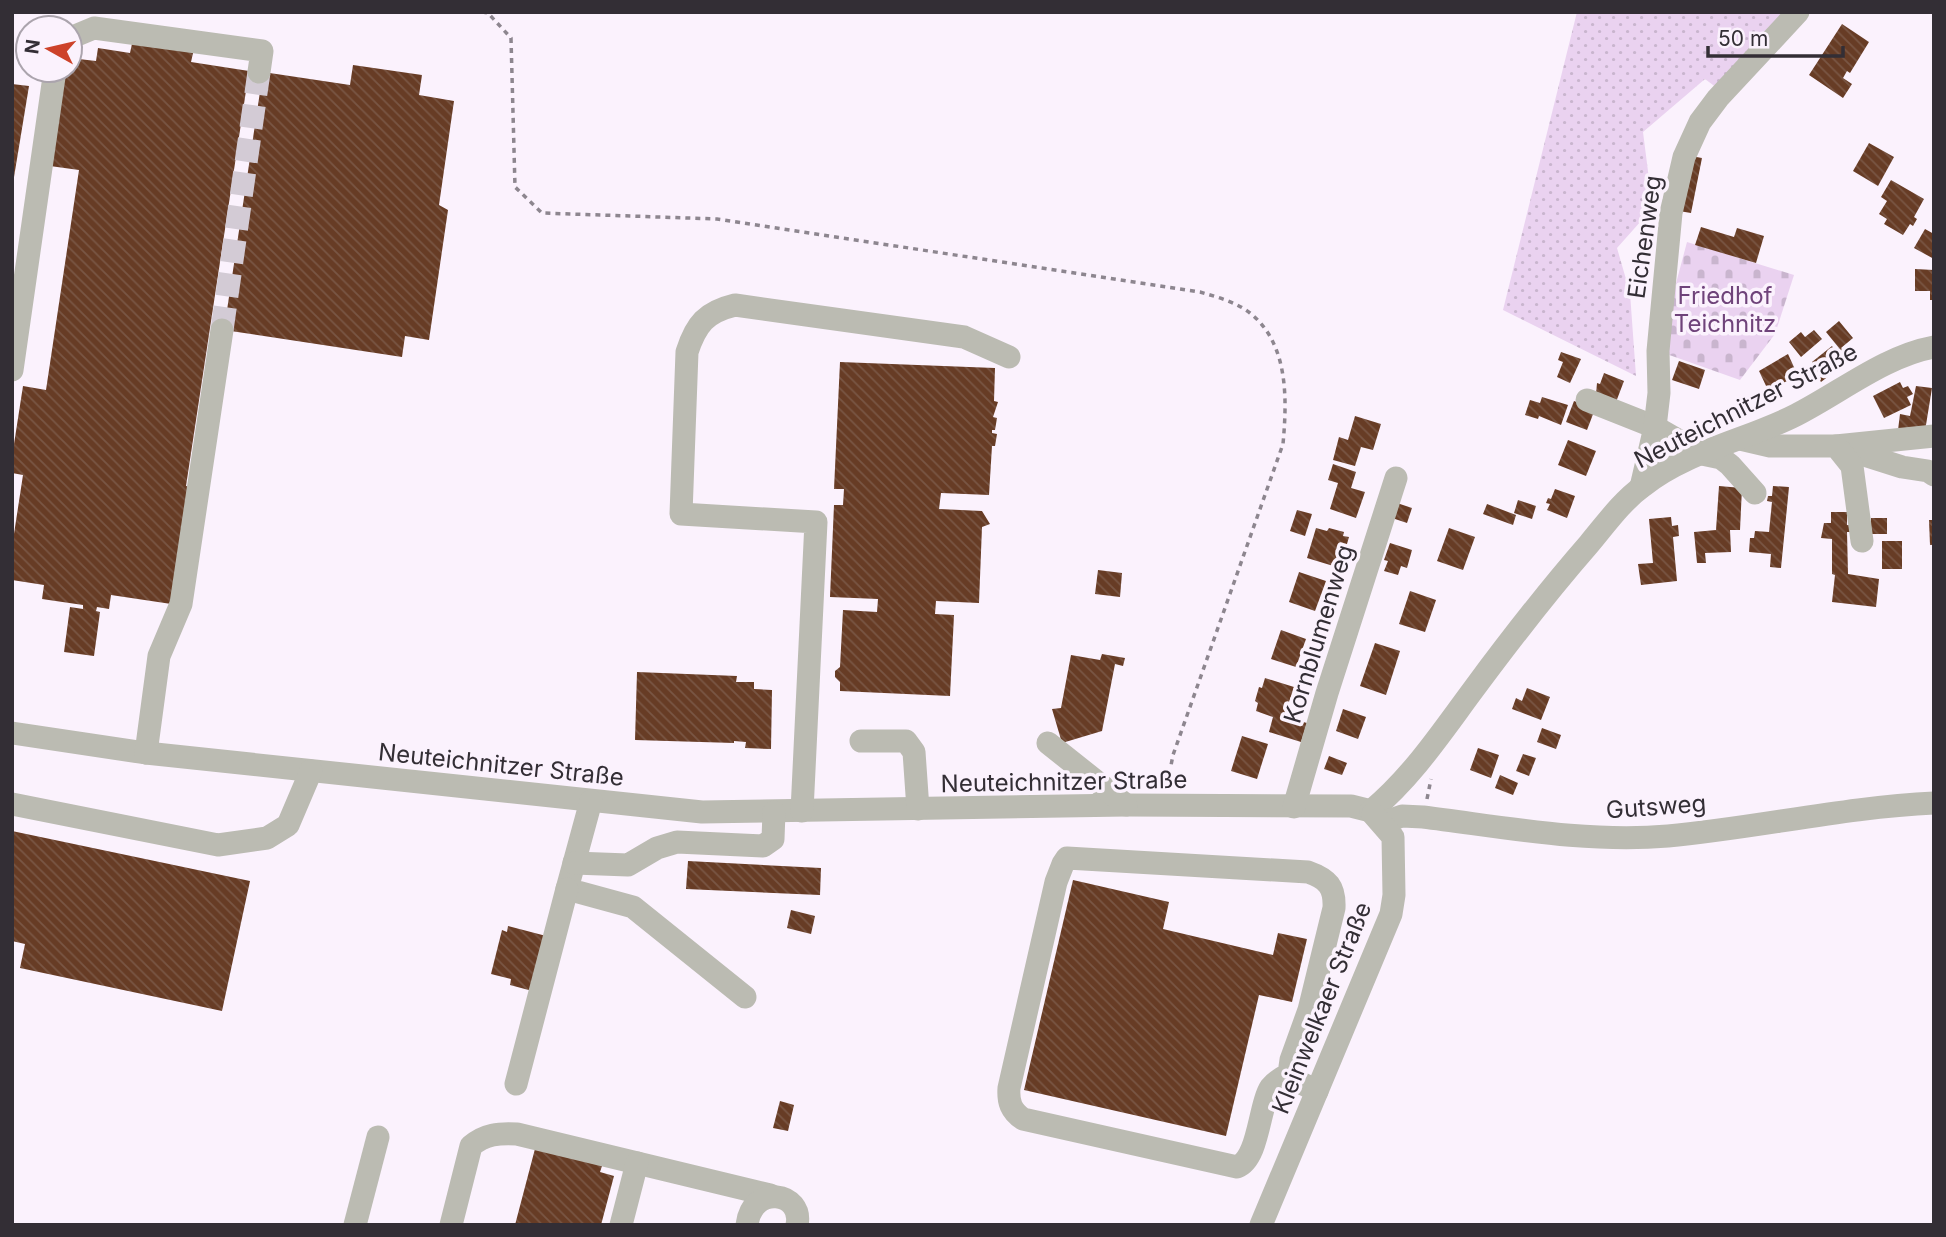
<svg xmlns="http://www.w3.org/2000/svg" width="1946" height="1237" font-family="Inter,sans-serif">
	<defs>
		<pattern id="grass-dots" width="8" height="8" patternUnits="userSpaceOnUse" patternTransform="scale(1.75)"><rect width="8" height="8" fill="#ead2f0"/><path d="M2 2h.1M6 6h.1" fill="none" stroke="#c9b5ce" stroke-width="1.8" stroke-linecap="round"/></pattern>
		<pattern id="cemetery-stones" width="16" height="16" patternUnits="userSpaceOnUse" patternTransform="scale(1.75)"><rect width="16" height="16" fill="#ead2f0"/><path d="M2 7V4a2 2 0 0 1 4 0v3zM10 15v-3a2 2 0 0 1 4 0v3z" fill="#c9b5ce"/></pattern>
		<pattern id="building-back-hatch" width="6" height="6" patternUnits="userSpaceOnUse" patternTransform="scale(1.75)"><rect width="6" height="6" fill="#673c25"/><path d="M-1 5l2 2M0 0l6 6M5-1l2 2" fill="none" stroke="#795644"/></pattern>
	</defs>
	<rect width="100%" height="100%" fill="#fbf2fd"/>
	<polygon fill="url(#grass-dots)" points="1577,12 1786,12 1717,88 1705,79 1643,132 1650,187 1641,221 1617,248 1630,293 1636,376 1503,310"/>
	<polygon fill="url(#cemetery-stones)" points="1687,242 1794,275 1775,334 1740,380 1658,351"/>
	<g fill="url(#building-back-hatch)">
		<polygon points="1842,24 1869,42 1850,73 1847,71 1843,78 1852,84 1843,98 1809,75"/>
		<polygon points="133,39 194,49 191,62 249,71 186,486 195,488 178,605 111,595 109,609 97,607 96,611 100,612 94,656 64,652 70,607 83,609 83,605 42,599 44,585 12,580 12,547 23,475 12,473 12,457 23,386 46,390 79,170 50,166 64,70 70,70 70,58 96,61 98,48 130,53"/>
		<polygon points="353,65 422,75 419,95 454,101 439,205 448,210 429,340 405,336 402,357 224,330 263,72 350,85"/>
		<polygon points="12,84 29,86 14,177 12,177"/>
		<polygon points="1869,143 1894,157 1878,186 1853,171"/>
		<polygon points="1691,156 1702,158 1691,213 1679,211"/>
		<polygon points="1891,180 1924,199 1914,217 1917,219 1913,226 1910,224 1903,235 1884,224 1887,219 1879,214 1887,201 1881,197"/>
		<polygon points="1701,227 1734,237 1737,228 1764,236 1756,263 1695,245"/>
		<polygon points="1925,229 1934,234 1934,259 1914,248"/>
		<polygon points="1915,269 1934,270 1934,300 1930,300 1930,291 1915,291"/>
		<polygon points="1839,321 1853,338 1841,348 1851,359 1821,382 1812,370 1815,367 1812,362 1832,346 1835,351 1839,348 1826,332"/>
		<polygon points="1814,330 1822,339 1801,357 1789,342 1801,332 1805,337"/>
		<polygon points="1561,352 1581,359 1570,383 1557,377 1563,362 1558,360"/>
		<polygon points="1788,354 1798,376 1768,390 1759,371"/>
		<polygon points="1679,361 1705,370 1699,389 1672,380"/>
		<polygon points="840,362 995,368 994,401 998,402 993,417 997,418 995,430 992,430 992,433 997,434 995,446 992,446 989,495 941,493 939,509 982,511 990,524 982,527 979,603 936,601 935,614 954,615 950,696 840,691 840,682 835,677 835,671 840,667 843,610 877,612 878,599 830,597 834,505 843,505 844,489 834,489"/>
		<polygon points="1604,373 1624,381 1616,402 1596,394 1597,383 1600,384"/>
		<polygon points="1900,382 1903,388 1908,386 1913,394 1907,397 1911,405 1884,418 1873,396"/>
		<polygon points="1916,386 1932,388 1925,431 1898,430 1900,414 1910,416"/>
		<polygon points="1542,397 1568,405 1561,425 1539,416 1538,419 1525,415 1530,400 1540,403"/>
		<polygon points="1574,401 1595,409 1587,430 1566,422"/>
		<polygon points="1355,416 1381,424 1373,450 1361,447 1355,466 1333,460 1339,437 1348,440"/>
		<polygon points="1568,440 1596,451 1586,476 1558,465"/>
		<polygon points="1333,464 1356,472 1351,488 1365,492 1356,518 1330,509 1338,483 1328,480"/>
		<polygon points="1719,486 1742,488 1740,530 1730,530 1731,552 1705,553 1706,563 1697,563 1694,532 1716,530"/>
		<polygon points="1773,486 1789,487 1781,568 1770,567 1771,554 1749,552 1750,538 1754,538 1755,531 1769,532 1772,502 1767,501 1768,496 1772,496"/>
		<polygon points="1555,489 1575,496 1567,518 1547,510 1550,504 1546,503 1548,498 1551,499"/>
		<polygon points="1518,500 1536,506 1532,519 1514,513"/>
		<polygon points="1397,503 1412,508 1407,523 1392,518"/>
		<polygon points="1487,504 1516,515 1513,525 1483,514"/>
		<polygon points="1297,510 1312,514 1305,536 1290,531"/>
		<polygon points="1831,512 1847,512 1847,525 1851,525 1851,532 1847,532 1848,574 1879,579 1876,607 1832,602 1835,575 1832,574 1832,539 1821,538 1824,523 1831,523"/>
		<polygon points="1671,517 1672,526 1678,525 1679,536 1673,537 1677,581 1641,585 1638,564 1653,563 1649,519"/>
		<rect x="1871" y="518" width="16" height="16"/>
		<polygon points="1929,520 1934,520 1934,545 1930,545"/>
		<polygon points="1316,528 1327,531 1329,528 1344,532 1343,536 1349,537 1340,568 1307,558"/>
		<polygon points="1449,528 1475,537 1463,570 1437,561"/>
		<rect x="1882" y="541" width="20" height="28"/>
		<polygon points="1390,543 1412,550 1407,568 1401,566 1398,575 1384,571 1388,561 1384,560"/>
		<polygon points="1098,570 1122,573 1120,597 1095,594"/>
		<polygon points="1299,572 1326,581 1315,611 1289,602"/>
		<polygon points="1410,591 1436,600 1425,632 1399,624"/>
		<polygon points="1281,630 1306,639 1296,667 1271,659"/>
		<polygon points="1375,643 1400,651 1386,695 1360,686"/>
		<polygon points="1102,654 1125,658 1123,666 1115,664 1102,731 1062,743 1052,709 1061,708 1071,655 1100,660"/>
		<polygon points="637,672 737,676 736,682 754,682 754,689 772,690 771,749 745,748 746,742 734,741 734,743 635,740"/>
		<polygon points="1265,678 1294,687 1284,717 1307,723 1301,742 1269,732 1273,717 1256,711 1258,703 1255,701 1259,687 1262,688"/>
		<polygon points="1527,688 1550,697 1541,720 1512,709 1516,698 1522,701"/>
		<polygon points="1343,709 1366,717 1358,739 1336,731"/>
		<polygon points="1542,728 1561,735 1556,749 1537,742"/>
		<polygon points="1242,736 1268,744 1257,779 1231,771"/>
		<polygon points="1478,748 1499,755 1491,778 1470,770"/>
		<polygon points="1523,754 1536,758 1529,776 1516,771"/>
		<polygon points="1329,756 1347,763 1342,775 1324,769"/>
		<polygon points="1500,775 1518,783 1513,795 1495,788"/>
		<polygon points="12,831 250,881 222,1011 20,968 25,944 12,941"/>
		<polygon points="688,861 821,868 820,895 686,889"/>
		<polygon points="1073,880 1169,902 1163,929 1273,955 1278,933 1307,939 1292,1002 1259,995 1226,1136 1024,1090"/>
		<polygon points="791,910 815,916 811,934 787,928"/>
		<polygon points="508,926 550,937 536,992 510,985 511,979 491,974 502,930 507,932"/>
		<polygon points="780,1101 794,1105 788,1131 773,1128"/>
		<polygon points="536,1145 603,1163 600,1172 614,1176 601,1225 515,1225"/>
	</g>
	<g fill="none" stroke-linecap="round" stroke-linejoin="round">
		<polyline stroke="#d3cbd5" stroke-width="23" stroke-dasharray="23 11" stroke-linecap="butt" points="222,330 259,72"/>
		<g stroke="#8d868f" stroke-width="3.5" stroke-dasharray="5 5" stroke-linecap="butt">
			<path d="M 482,12 L 488,13 L 511,38 L 515,187 L 542,213 L 717,219 L 1200,292 C 1217,297 1236,302 1250,313 C 1289,344 1287,400 1283,444 L 1173,755 L 1167,786"/>
			<polyline points="1427,799 1431,779"/>
		</g>
		<g stroke="#bbbbb2" stroke-width="23">
			<polyline points="70,38 94,28 262,51 259,72"/>
			<polyline points="12,370 55,70"/>
			<polyline points="1587,400 1655,427 1702,454 1721,458 1730,465 1755,493"/>
			<polyline points="1934,436 1836,446 1902,467 1928,471 1934,475"/>
			<polyline points="1740,439 1770,446 1836,446 1852,466 1862,541"/>
			<polyline points="1641,487 1655,427 1659,393 1658,351 1671,213 1684,157 1700,122 1718,98 1798,12"/>
			<polyline points="12,733 146,753 702,812 1126,805 1351,806 1371,811"/>
			<polyline points="861,741 906,741 914,752 918,809"/>
			<polyline points="1048,743 1126,805"/>
			<polyline points="146,753 159,656 181,604 222,330"/>
			<polyline points="591,801 567,889 633,907 745,997"/>
			<polyline points="12,804 218,845 267,838 288,825 311,771"/>
			<polyline points="1294,807 1327,693 1396,478"/>
			<path d="M 802,811 L 816,522 L 681,514 L 687,352 C 696,324 706,312 735,305 L 964,337 L 1009,357"/>
			<path d="M 1371,811 C 1412,777 1441,733 1473,690 C 1510,640 1548,591 1589,544 C 1605,525 1622,501 1643,486 C 1687,451 1747,440 1796,415 C 1841,392 1885,356 1934,347"/>
			<path d="M 1382,823 L 1402,816 L 1423,817 C 1504,827 1586,843 1668,836 C 1757,828 1845,807 1934,803"/>
			<polyline points="574,863 628,865 657,848 677,842 763,846 773,839 774,812"/>
			<path d="M 1289,1074 C 1283,1077 1276,1081 1271,1087 C 1259,1105 1259,1159 1237,1167 L 1023,1119 C 1011,1111 1008,1102 1009,1088 L 1056,882 L 1063,864 L 1067,858 L 1308,872 C 1328,879 1335,887 1334,908 L 1309,1010 L 1291,1060 L 1289,1074 L 1295,1080 L 1317,1091"/>
			<polyline points="516,1084 567,889"/>
			<polyline points="355,1225 378,1137"/>
			<path d="M 451,1225 L 471,1146 C 485,1134 499,1133 517,1134 L 770,1195"/>
			<polyline points="621,1225 637,1163"/>
			<path d="M 747,1225 C 752,1183 804,1192 797,1225"/>
			<polyline points="1261,1225 1391,914 1394,895 1393,837 1373,814"/>
		</g>
	</g>
	<g text-anchor="middle" stroke-width="7" stroke-linejoin="round" paint-order="stroke">
		<g font-size="24" fill="#332e35" stroke="#fbf2fd">
			<text transform="translate(1645 237) rotate(-82)" y="8">Eichenweg</text>
			<text transform="translate(1746 406) rotate(-27)" y="8">Neuteichnitzer Straße</text>
			<text transform="translate(1319 634) rotate(-73)" y="8">Kornblumenweg</text>
			<text transform="translate(501 765) rotate(6)" y="8">Neuteichnitzer Straße</text>
			<text transform="translate(1064 782) rotate(-1)" y="8">Neuteichnitzer Straße</text>
			<text transform="translate(1656 807) rotate(-4)" y="8">Gutsweg</text>
			<text transform="translate(1322 1008) rotate(-68)" y="8">Kleinwelkaer Straße</text>
		</g>
		<g font-size="24" fill="#6f437a" stroke="#fbf2fd">
			<text x="1725" y="304">Friedhof<tspan x="1725" dy="28">Teichnitz</tspan></text>
		</g>
	</g>
	<rect width="1946" height="1237" fill="none" stroke="#332e35" stroke-width="28"/>
	<g transform="translate(49 49) rotate(278)"><circle r="33" fill="#fbf2fd" stroke="#aba4ad" stroke-width="2"/>
	<path d="M0-5L12 26L0 18L-12 26Z" fill="#cd422a"/>
	<text y="-10" font-size="19" font-weight="bold" text-anchor="middle" fill="#332e35">N</text>
	</g>
	<path d="M1708 46v10h135v-10" fill="none" stroke="#332e35" stroke-width="3.5"/>
	<text x="1718" y="46" font-size="21" fill="#332e35" stroke="#fbf2fd" stroke-width="5" paint-order="stroke">50 m</text>
</svg>
